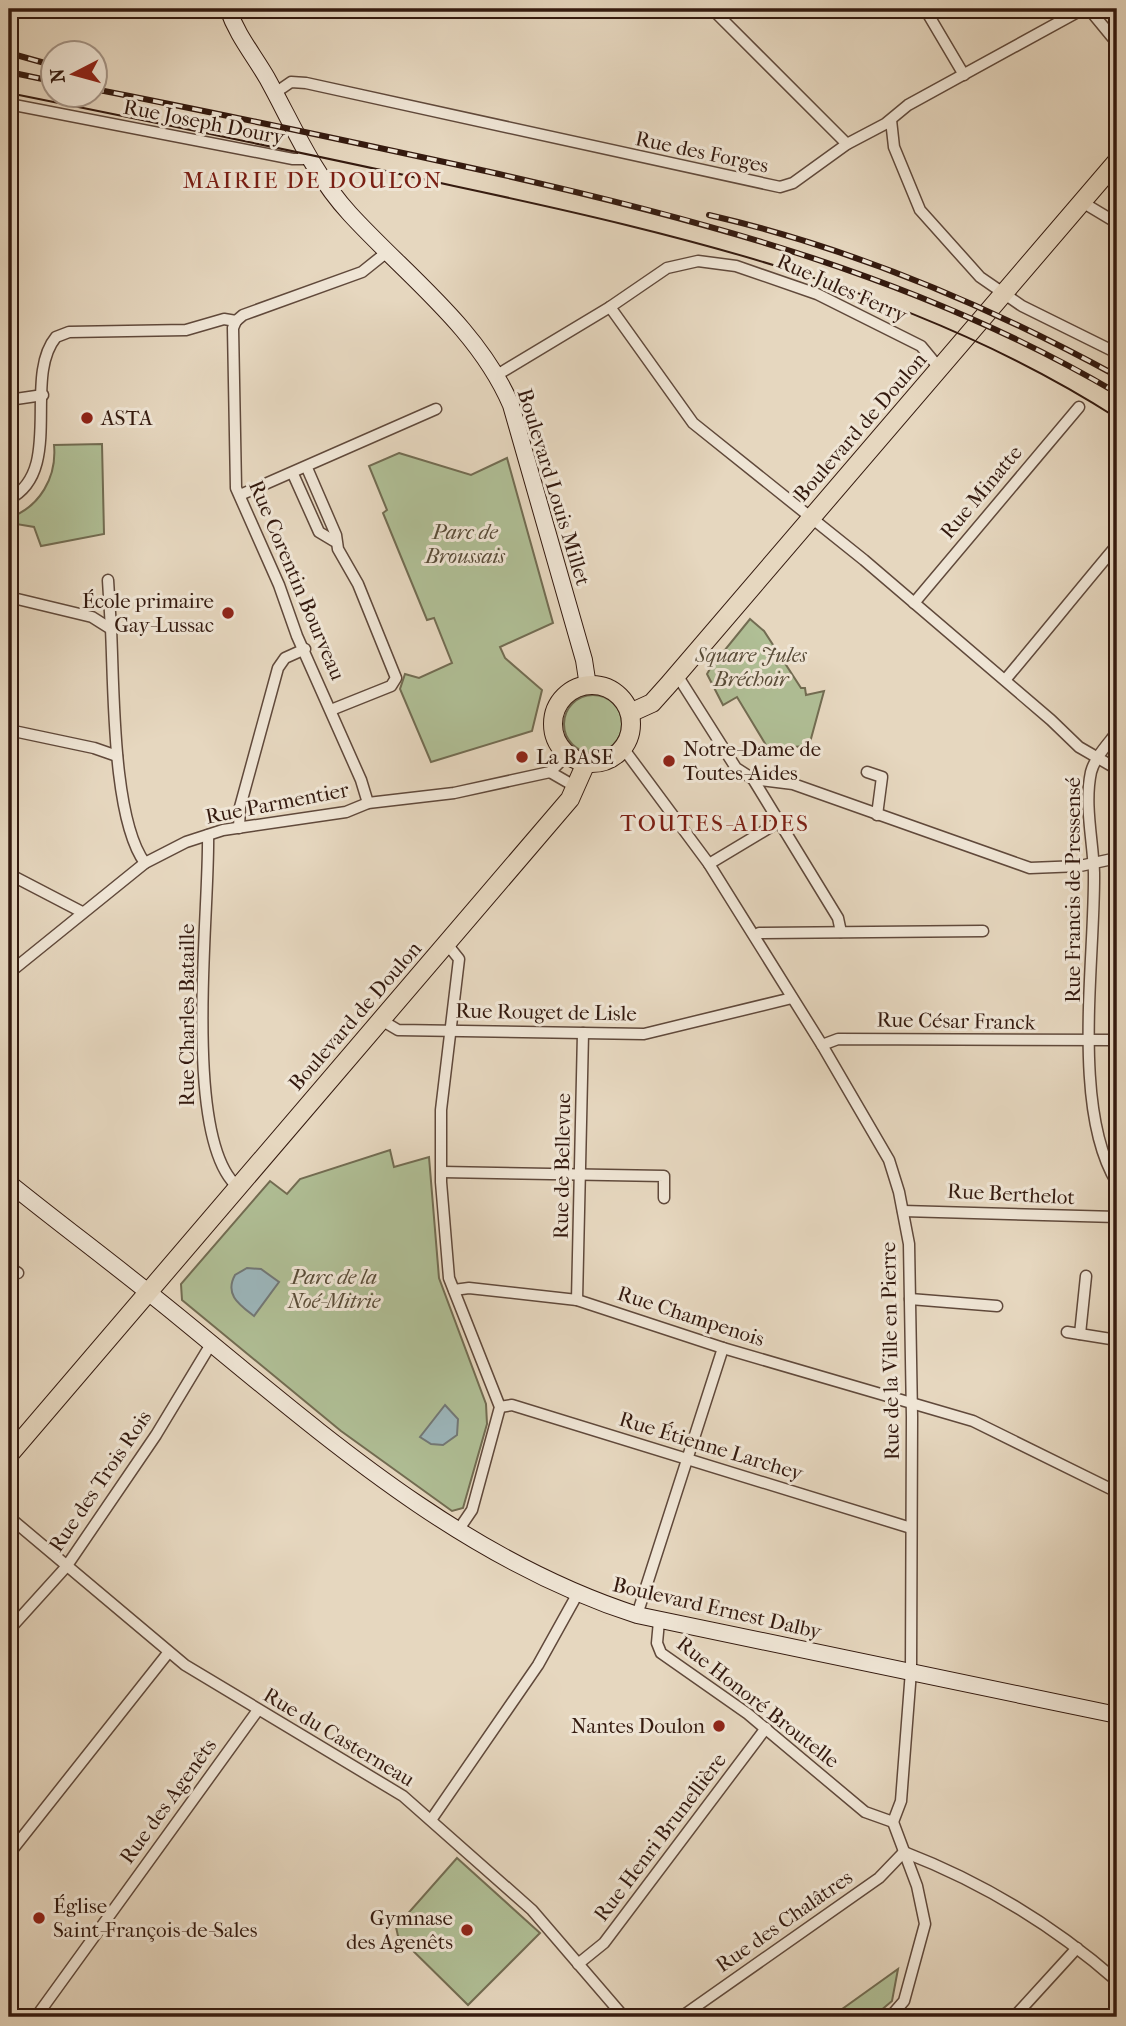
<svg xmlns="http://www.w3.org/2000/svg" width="1126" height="2026" font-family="'IM FELL French Canon',serif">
	<rect width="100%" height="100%" fill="#e6d7bf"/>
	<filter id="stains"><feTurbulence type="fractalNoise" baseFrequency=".00286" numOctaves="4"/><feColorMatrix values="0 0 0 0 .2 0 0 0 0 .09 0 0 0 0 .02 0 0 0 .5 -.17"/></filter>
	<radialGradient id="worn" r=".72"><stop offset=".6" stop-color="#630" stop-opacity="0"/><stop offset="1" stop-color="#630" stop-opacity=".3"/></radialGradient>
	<g fill="#b0bf96" stroke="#726c52" stroke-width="2">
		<path d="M 102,444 L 104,534 L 41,546 L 34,527 L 10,523 L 9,518 C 40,507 57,477 54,445 Z"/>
		<polygon points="399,453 471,475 507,458 553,623 500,647 505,658 542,690 532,731 431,762 400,689 405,674 419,678 452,663 434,618 427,620 383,513 387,510 369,466"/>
		<polygon points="750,619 764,631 801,688 805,688 806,695 824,691 809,746 792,747 792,751 769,750 737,697 723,705 707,674 711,667"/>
		<circle cx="593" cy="724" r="29"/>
		<polygon points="390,1150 394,1167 429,1157 439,1278 486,1404 487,1424 463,1508 452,1511 341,1431 182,1300 181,1284 270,1181 287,1194 300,1179"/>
		<polygon points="457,1858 540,1933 468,2005 398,1936 396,1927"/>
		<polygon points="898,1969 892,2001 873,2017 831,2017"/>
	</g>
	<g fill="#9cb7bd" stroke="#727877" stroke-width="2">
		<path d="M 247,1268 L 261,1269 L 279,1282 L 254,1316 C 240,1305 224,1295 235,1275 Z"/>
		<polygon points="445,1405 458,1419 457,1435 443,1445 431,1444 420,1437"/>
	</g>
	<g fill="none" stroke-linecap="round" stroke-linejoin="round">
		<defs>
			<g id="street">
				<polyline points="712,9 847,144"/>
				<polyline points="925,9 964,75"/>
				<polyline points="1089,9 1117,43"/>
				<polyline points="275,93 291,82 306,83 780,187 793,183 847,144 885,124 908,105 1083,9"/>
				<polyline points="9,104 293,159 309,159"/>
				<polyline points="891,120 894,147 920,210 980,277 1022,306 1117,353"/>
				<polyline points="1082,202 1117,223"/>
				<polyline points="610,307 693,423 864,560 1051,720 1079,747 1117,769"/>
				<polyline points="236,321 233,328 236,488 279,585 297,636 361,780 368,803"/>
				<polyline points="236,321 243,315 362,272 387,252"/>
				<polyline points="497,375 610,307 667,268 698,261 736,266 817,294 921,346 940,369"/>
				<polyline points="9,400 43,395"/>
				<polyline points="307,468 336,535 338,549 358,584 396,678 391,686 331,710"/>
				<polyline points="293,474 319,532 334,541"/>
				<polyline points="240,495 436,409"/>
				<path d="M 9,499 C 65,471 22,378 56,337 L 69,332 L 186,330 L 224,319 L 236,321"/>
				<polyline points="108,580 111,629"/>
				<path d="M 9,597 L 92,617 L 111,629 C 114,686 112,819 145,863"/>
				<polyline points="914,603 1079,407"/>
				<polyline points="677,675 736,768 753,779 793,784 1030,868 1080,866 1117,858"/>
				<path d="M 1005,680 C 1043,635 1079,590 1117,545"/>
				<polyline points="9,730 94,748 117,756"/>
				<path d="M 1117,732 C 1108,744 1095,757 1091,772 C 1084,805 1093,840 1094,873 C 1095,960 1071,1109 1117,1183"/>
				<polyline points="623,748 709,864 822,1045 889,1160 899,1192 909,1244 912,1417 911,1671 901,1801 893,1822"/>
				<polyline points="550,772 576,787"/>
				<polyline points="867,772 882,777 877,815"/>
				<polyline points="753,779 838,918 841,932"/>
				<polyline points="239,828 240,807 278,668 285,658 305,649"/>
				<path d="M 208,835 C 210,909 181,1140 238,1187"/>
				<polyline points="709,864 779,822"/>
				<polyline points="9,874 82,912"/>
				<polyline points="759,933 983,931"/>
				<polyline points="447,944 459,959 441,1110 441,1182 449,1278 500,1407 472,1510 457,1532"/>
				<polyline points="9,973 145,863 186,842 223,830 346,812 368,803 454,793 550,772 568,754"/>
				<polyline points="381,1020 398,1030 644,1034 792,998"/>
				<polyline points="822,1045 838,1039 1117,1040"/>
				<polyline points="442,1172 664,1176 664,1198"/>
				<polyline points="903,1211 1117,1217"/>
				<polyline points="9,1267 18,1273"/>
				<polyline points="454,1290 469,1288 577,1300 723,1348 973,1421 1117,1492"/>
				<polyline points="910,1299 997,1306"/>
				<polyline points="577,1300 583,1033"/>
				<polyline points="1067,1332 1117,1340"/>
				<polyline points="1080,1334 1086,1276"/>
				<polyline points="500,1407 512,1405 911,1528"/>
				<polyline points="9,1517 185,1665 403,1796 532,1910 624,2017"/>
				<polyline points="637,1615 723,1348"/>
				<polyline points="659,1621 657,1643 661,1653 748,1714 865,1812 893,1822"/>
				<polyline points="9,1630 66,1567 156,1435 211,1344"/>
				<polyline points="431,1820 538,1665 578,1593"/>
				<path d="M 904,1852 C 982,1882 1054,1926 1117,1981"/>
				<polyline points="9,1854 168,1653"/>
				<polyline points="578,1964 604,1943 766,1728"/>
				<polyline points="9,2009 17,2017"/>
				<polyline points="36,2017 258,1710"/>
				<polyline points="681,2017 879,1878 904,1852"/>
				<polyline points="890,2017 904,2001 925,1924 917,1886 893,1822"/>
				<polyline points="1014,2017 1077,1948"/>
			</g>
			<g id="secondary">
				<path d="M 228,9 C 237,35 253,54 267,78 C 293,125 313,174 350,214 C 406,275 478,328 511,405 L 584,660 L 588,686"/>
				<path d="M 9,1183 C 65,1228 123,1271 179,1317 C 321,1433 460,1558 637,1615 L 1117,1715"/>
			</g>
			<g id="primary">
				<circle cx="592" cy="724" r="39"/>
				<polyline points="630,713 652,703 669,684 1117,161"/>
				<polyline points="9,1455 570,799 586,763"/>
			</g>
		</defs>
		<use href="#street" stroke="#60493b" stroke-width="13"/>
		<use href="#secondary" stroke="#341a0f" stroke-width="18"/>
		<use href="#primary" stroke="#341a0f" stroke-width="20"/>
		<use href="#street" stroke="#efe5d5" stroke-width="10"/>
		<use href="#secondary" stroke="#efe5d5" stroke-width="16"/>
		<use href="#primary" stroke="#e6d7bf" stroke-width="18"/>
		<path stroke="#341a0f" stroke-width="2" d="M 9,93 C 158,123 306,153 454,186 C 683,235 918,290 1117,418"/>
		<defs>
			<g id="rail">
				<polyline points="9,53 52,65"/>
				<polyline points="9,72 52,81"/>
				<path d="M 94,89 C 227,115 358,143 490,172 C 708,221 924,279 1117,393"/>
				<path d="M 709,215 C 852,248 989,306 1117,376"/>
			</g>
		</defs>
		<use href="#rail" stroke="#341a0f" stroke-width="6"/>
		<use href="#rail" stroke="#efe5d5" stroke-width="3.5" stroke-dasharray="10" stroke-linecap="butt"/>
	</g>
	<g fill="#8f2418" stroke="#efe5d5" stroke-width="2.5">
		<circle cx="87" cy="418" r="7"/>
		<circle cx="228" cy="613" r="7"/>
		<circle cx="522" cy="757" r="7"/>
		<circle cx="669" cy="761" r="7"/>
		<circle cx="719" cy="1726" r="7"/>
		<circle cx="39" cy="1918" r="7"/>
		<circle cx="467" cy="1930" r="7"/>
	</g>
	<g text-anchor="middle" stroke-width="6" stroke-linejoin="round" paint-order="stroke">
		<g font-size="21" fill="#341a0f" stroke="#efe5d5">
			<text transform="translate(204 122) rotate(11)" y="7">Rue Joseph Doury</text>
			<text transform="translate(702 152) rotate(12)" y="7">Rue des Forges</text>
			<text transform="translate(842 288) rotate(24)" y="7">Rue Jules Ferry</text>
			<text transform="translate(860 427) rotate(-49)" y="7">Boulevard de Doulon</text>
			<text transform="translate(554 487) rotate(73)" y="7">Boulevard Louis Millet</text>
			<text transform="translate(981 492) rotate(-50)" y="7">Rue Minatte</text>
			<text transform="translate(297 580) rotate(67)" y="7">Rue Corentin Bourveau</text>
			<text transform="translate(277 803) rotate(-11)" y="7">Rue Parmentier</text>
			<text transform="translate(1073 890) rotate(-90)" y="7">Rue Francis de Pressensé</text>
			<text transform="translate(546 1012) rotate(1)" y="7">Rue Rouget de Lisle</text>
			<text transform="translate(187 1015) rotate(-90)" y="7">Rue Charles Bataille</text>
			<text transform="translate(355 1016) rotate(-49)" y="7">Boulevard de Doulon</text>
			<text transform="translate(956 1021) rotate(1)" y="7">Rue César Franck</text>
			<text transform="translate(562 1166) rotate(-89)" y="7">Rue de Bellevue</text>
			<text transform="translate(1011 1194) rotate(3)" y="7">Rue Berthelot</text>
			<text transform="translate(691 1316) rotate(18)" y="7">Rue Champenois</text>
			<text transform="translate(890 1351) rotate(-91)" y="7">Rue de la Ville en Pierre</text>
			<text transform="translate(711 1446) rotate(17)" y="7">Rue Étienne Larchey</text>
			<text transform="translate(100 1481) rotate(-56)" y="7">Rue des Trois Rois</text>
			<text transform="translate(717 1608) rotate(13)" y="7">Boulevard Ernest Dalby</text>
			<text transform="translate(758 1702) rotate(38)" y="7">Rue Honoré Broutelle</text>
			<text transform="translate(339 1737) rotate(31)" y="7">Rue du Casterneau</text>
			<text transform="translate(168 1801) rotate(-54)" y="7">Rue des Agenêts</text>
			<text transform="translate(660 1837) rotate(-53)" y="7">Rue Henri Brunellière</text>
			<text transform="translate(784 1921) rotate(-35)" y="7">Rue des Chalâtres</text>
		</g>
		<g font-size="21" fill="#341a0f" stroke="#efe5d5" text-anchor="start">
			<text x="101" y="425">ASTA</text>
			<text x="214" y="608" text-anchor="end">École primaire<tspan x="214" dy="24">Gay-Lussac</tspan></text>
			<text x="683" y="756">Notre-Dame de<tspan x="683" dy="24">Toutes-Aides</tspan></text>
			<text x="536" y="764">La BASE</text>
			<text x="705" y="1733" text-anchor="end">Nantes Doulon</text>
			<text x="53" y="1913">Église<tspan x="53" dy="24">Saint-François-de-Sales</tspan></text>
			<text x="453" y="1925" text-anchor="end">Gymnase<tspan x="453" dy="24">des Agenêts</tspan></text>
		</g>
		<g font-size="21" font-style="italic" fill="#594c38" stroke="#efe5d5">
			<text x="465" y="539">Parc de<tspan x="465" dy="24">Broussais</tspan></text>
			<text x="751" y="662">Square Jules<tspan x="751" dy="24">Bréchoir</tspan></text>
			<text x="334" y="1284">Parc de la<tspan x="334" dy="24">Noé-Mitrie</tspan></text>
		</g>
		<g font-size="23" letter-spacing="2" fill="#7a1f14" stroke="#efe5d5">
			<text x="313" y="188">MAIRIE DE DOULON</text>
			<text x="715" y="831">TOUTES-AIDES</text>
		</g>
	</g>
	<rect width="1126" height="2026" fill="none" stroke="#e6d7bf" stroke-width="35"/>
	<rect x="10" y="10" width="1105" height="2005" fill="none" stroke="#341a0f" stroke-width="3.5"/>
	<rect x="18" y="18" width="1091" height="1991" fill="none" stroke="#341a0f" stroke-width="2"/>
	<g transform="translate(74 74) rotate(264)"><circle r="33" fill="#efe5d5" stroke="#a49486" stroke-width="2"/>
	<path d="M0-5L12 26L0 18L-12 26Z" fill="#8f2418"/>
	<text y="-10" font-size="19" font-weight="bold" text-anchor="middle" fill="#341a0f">N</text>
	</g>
	<rect width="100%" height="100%" filter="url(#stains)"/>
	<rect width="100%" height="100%" fill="url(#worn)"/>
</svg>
